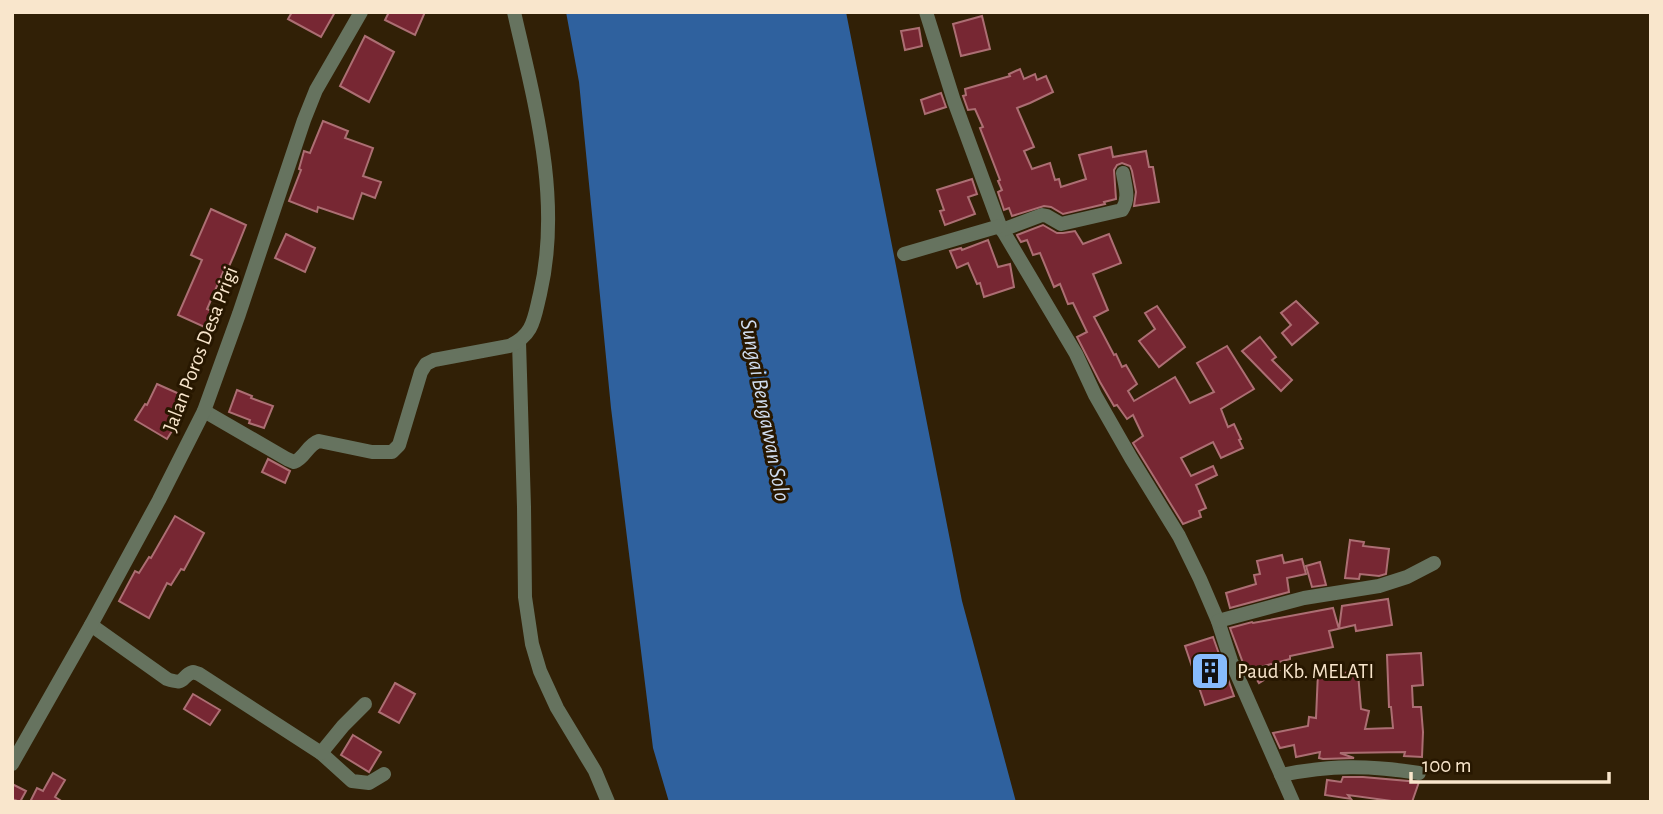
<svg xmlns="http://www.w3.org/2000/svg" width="1663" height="814" font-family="'Alegreya Sans',sans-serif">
	<rect width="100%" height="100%" fill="#312006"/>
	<polygon fill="#2f619e" points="566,12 846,12 962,601 1016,802 669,802 653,748 611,408 579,82"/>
	<g fill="#772733" stroke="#ac6e73" stroke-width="2">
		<polygon points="292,12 335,12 321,37 288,19"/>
		<polygon points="389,12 425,12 415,35 385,20"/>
		<polygon points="982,16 990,49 961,56 953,24"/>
		<polygon points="919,28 922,46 905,50 901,31"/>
		<polygon points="365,36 394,52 369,102 340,86"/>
		<polygon points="1020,69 1024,79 1035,74 1037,80 1046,76 1053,92 1030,103 1017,108 1034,147 1024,151 1032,169 1050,163 1055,180 1059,179 1061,187 1086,179 1079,155 1111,147 1113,157 1146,151 1149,167 1153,167 1159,202 1134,206 1136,192 1132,171 1130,166 1122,163 1117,165 1114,170 1116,199 1104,202 1105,204 1063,214 1051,207 1044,206 1012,216 1009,208 1004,210 998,192 1002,190 998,181 1000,180 980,128 983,127 975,109 968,110 963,96 966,95 965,89 1010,76 1009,74"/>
		<polygon points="941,93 946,107 925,114 921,100"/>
		<polygon points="323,121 348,131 345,138 373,148 363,176 381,182 375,198 362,193 353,219 318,207 317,212 289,201 301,170 299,169 304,151 310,153"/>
		<polygon points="972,179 977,194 968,197 975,214 945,225 940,211 944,210 937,190"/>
		<polygon points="211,209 246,225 234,255 227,271 224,270 207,309 218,314 211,330 178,315 202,260 191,255"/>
		<polygon points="1043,225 1057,233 1063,233 1075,231 1083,244 1109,234 1121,263 1093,274 1108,310 1094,317 1114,355 1116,354 1122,367 1126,365 1137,384 1128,391 1134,401 1175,377 1190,403 1214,392 1197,363 1227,346 1254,389 1221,409 1228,427 1234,424 1241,439 1239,440 1243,448 1221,458 1213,442 1181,458 1191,476 1213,466 1217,475 1196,485 1206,508 1199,511 1201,517 1183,524 1133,443 1143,436 1133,415 1127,419 1117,405 1114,406 1100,382 1077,337 1087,332 1073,303 1068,304 1060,284 1054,287 1040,253 1033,255 1027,240 1021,242 1018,237 1017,235"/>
		<polygon points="286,234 315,248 305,272 275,258"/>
		<polygon points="988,240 998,267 1010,264 1014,287 984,297 980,283 977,284 968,263 957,268 950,251 961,248 962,250"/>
		<polygon points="1296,301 1318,323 1292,345 1282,333 1291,325 1281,313"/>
		<polygon points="1157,306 1185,347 1159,367 1139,341 1155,329 1145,313"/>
		<polygon points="1260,337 1276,357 1272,360 1292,380 1281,391 1242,351"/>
		<polygon points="157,384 184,396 172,420 177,423 167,439 135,420 145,404 147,405"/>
		<polygon points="237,390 252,396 251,398 273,406 264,428 249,423 250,420 229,412"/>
		<polygon points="268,459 290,471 285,483 262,472"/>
		<polygon points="175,516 204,533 184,570 181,569 171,585 167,583 149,618 119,601 135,571 139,573 149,557 151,558"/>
		<polygon points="1350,540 1364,542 1363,546 1389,549 1386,574 1379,576 1360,574 1359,579 1345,578"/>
		<polygon points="1282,555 1284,563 1302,559 1306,574 1287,578 1289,592 1230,608 1226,593 1256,584 1254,575 1260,574 1257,561"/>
		<polygon points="1320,562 1326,585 1312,587 1306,566"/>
		<polygon points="1388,599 1392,625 1356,631 1355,625 1329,631 1333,647 1290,656 1290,659 1246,671 1230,628 1252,622 1253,623 1333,608 1339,629 1342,606"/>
		<polygon points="1213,637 1234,696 1205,705 1185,646"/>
		<polygon points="1421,653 1423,685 1412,686 1413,707 1421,707 1423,732 1422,757 1404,756 1405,752 1340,753 1354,758 1323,759 1319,758 1320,752 1296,757 1294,745 1280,748 1273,733 1308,726 1309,717 1316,718 1318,672 1358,673 1361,709 1369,711 1365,729 1393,728 1391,707 1389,707 1387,655"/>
		<polygon points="1251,670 1278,671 1259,683"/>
		<polygon points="395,683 415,694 399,723 379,712"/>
		<polygon points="193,694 220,710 210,725 184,709"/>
		<polygon points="353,735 381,752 369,772 341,755"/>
		<polygon points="53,773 65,780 55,797 63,802 30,802 37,788 43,791"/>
		<polygon points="1343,777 1363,777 1419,782 1412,802 1399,802 1348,795 1351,799 1325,795 1327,780 1341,782"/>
		<polygon points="12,784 26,791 20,802 12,799"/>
	</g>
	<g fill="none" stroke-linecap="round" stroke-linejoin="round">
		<g stroke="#66735f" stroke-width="14">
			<polyline points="926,12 954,101 1000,226 1076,354 1095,395 1131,458 1179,536 1200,579 1218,621 1231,661 1293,802"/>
			<path d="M 1002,230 L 1042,215 L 1047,216 L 1061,224 L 1122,210 C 1130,198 1125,186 1123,173"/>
			<polyline points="904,254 1000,226"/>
			<polyline points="519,342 524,507 525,597 532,644 540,671 557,708 595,771 608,802"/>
			<path d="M 204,411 L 287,459 L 294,462 C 305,458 307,445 319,441 L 372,452 L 392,452 L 399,445 L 421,372 L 426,364 L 434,360 L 509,346 C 534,335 534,318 540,294 C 562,200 535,104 514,12"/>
			<polyline points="1218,621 1304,598 1379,586 1407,577 1434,563"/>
			<path d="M 91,625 L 167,679 C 187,686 180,676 193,672 L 199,674 L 321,753 L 352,781 L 369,783 L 384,774"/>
			<polyline points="321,753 343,726 365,704"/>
			<polyline points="12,764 91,625 159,500 204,411 239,314 304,120 316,90 361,12"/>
			<path d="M 1281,775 C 1331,765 1369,765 1419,773"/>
		</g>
	</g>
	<defs>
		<symbol id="building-square" viewBox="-11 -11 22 22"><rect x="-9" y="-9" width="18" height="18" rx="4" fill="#87bbfc" stroke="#271700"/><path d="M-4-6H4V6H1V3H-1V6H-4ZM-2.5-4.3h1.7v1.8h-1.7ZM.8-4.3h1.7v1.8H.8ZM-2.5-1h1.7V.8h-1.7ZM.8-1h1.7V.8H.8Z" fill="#111"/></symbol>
	</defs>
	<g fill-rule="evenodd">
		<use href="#building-square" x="1188" y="649" width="44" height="44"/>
	</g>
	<g text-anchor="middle" stroke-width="6" stroke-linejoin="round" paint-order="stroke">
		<g font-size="21" fill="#f9e6cc" stroke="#271700">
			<text transform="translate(200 349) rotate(-69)" y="7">Jalan Poros Desa Prigi</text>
		</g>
		<g font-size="21" fill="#f9e6cc" stroke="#271700" text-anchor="start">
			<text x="1237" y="678">Paud Kb. MELATI</text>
		</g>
		<g font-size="23" font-style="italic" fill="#d0ddef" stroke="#271700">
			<text transform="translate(766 410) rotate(79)" y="8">Sungai Bengawan Solo</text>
		</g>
	</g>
	<rect width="1663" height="814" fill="none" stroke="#f9e6cc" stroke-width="28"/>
	<path d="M1411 772v10h198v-10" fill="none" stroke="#f9e6cc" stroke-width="3.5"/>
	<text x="1422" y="772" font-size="21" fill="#f9e6cc" stroke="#271700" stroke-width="5" paint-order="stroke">100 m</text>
</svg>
